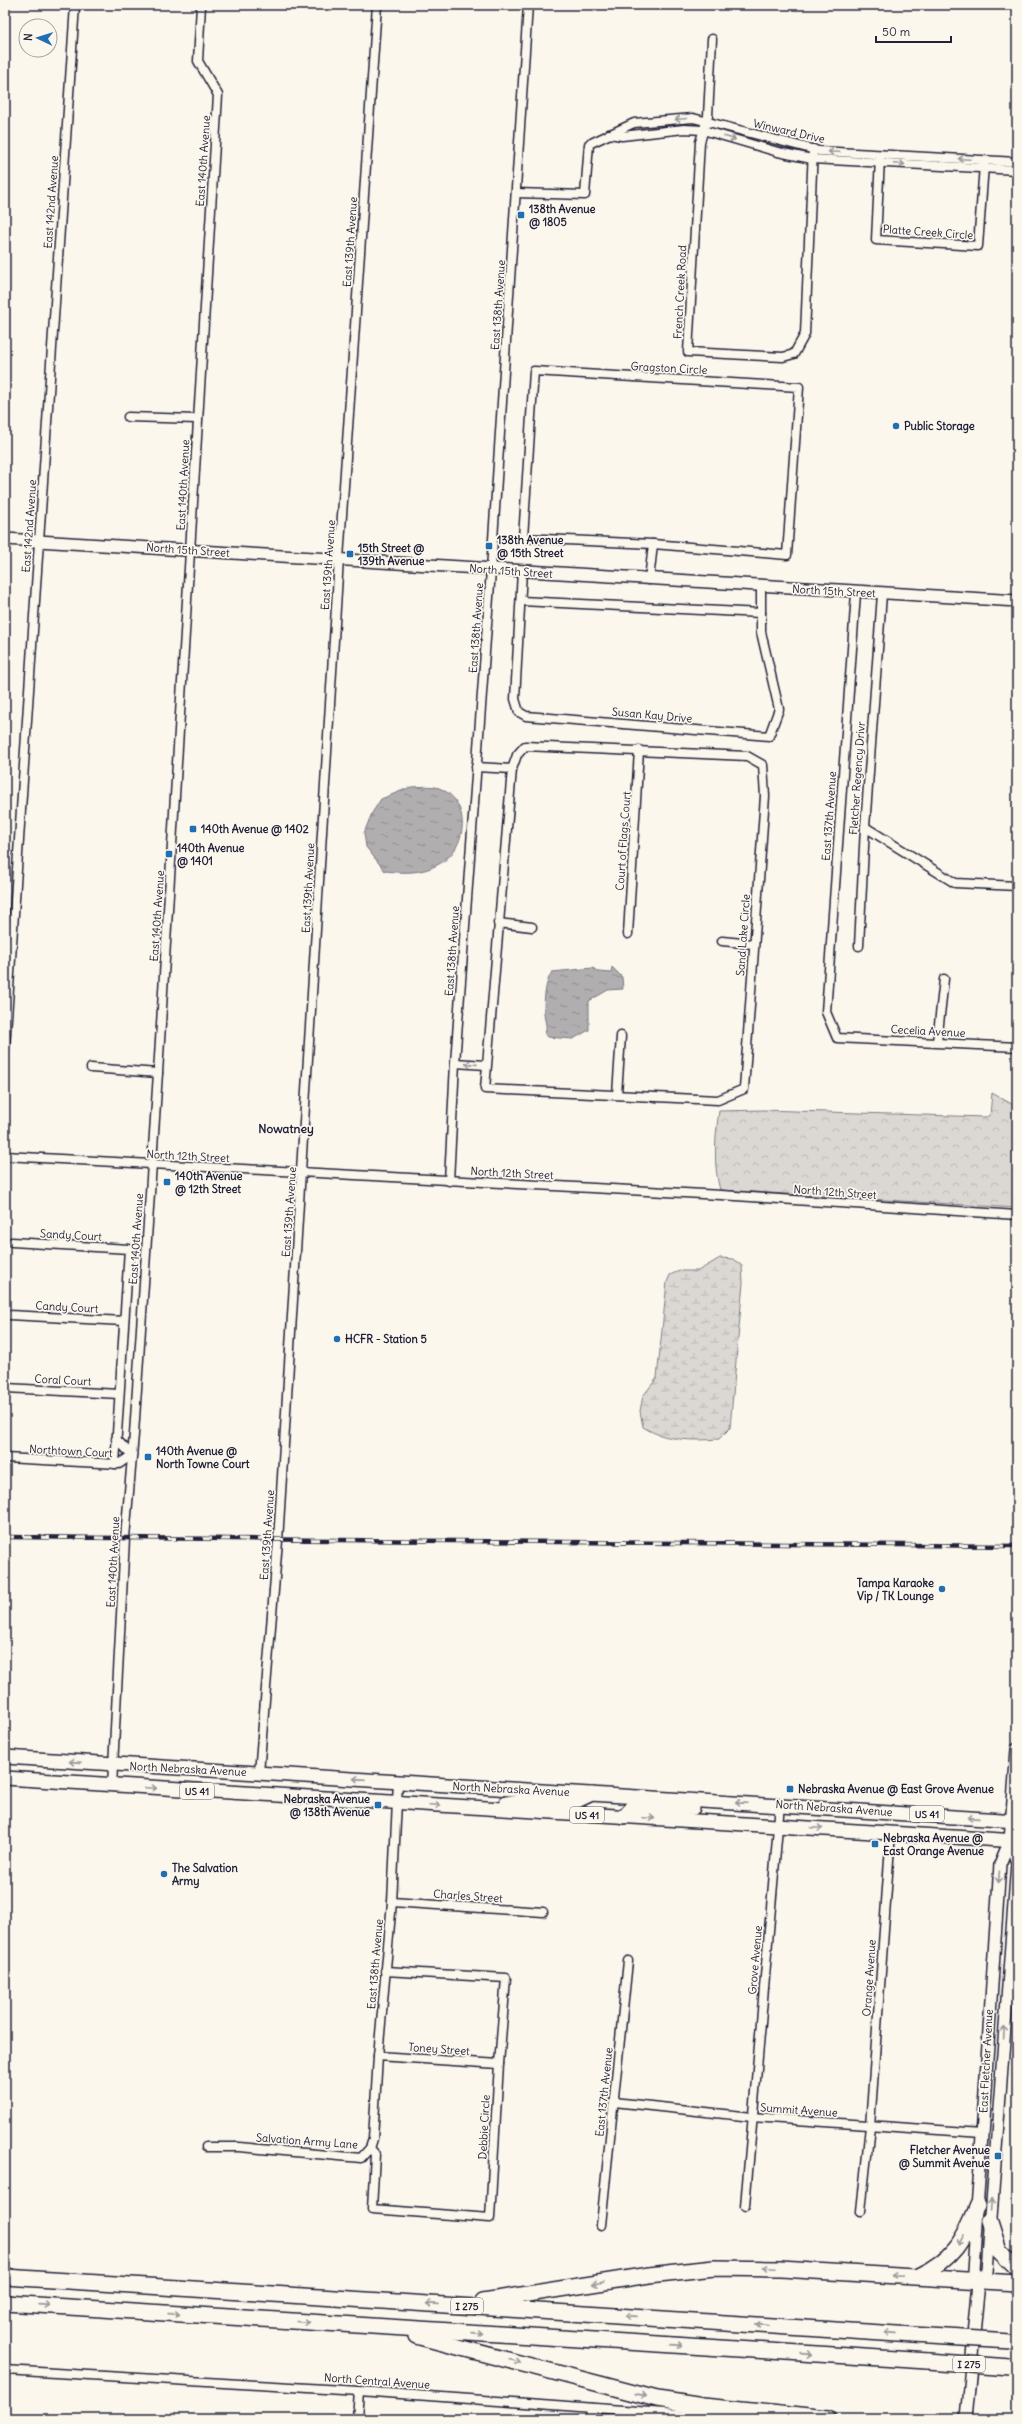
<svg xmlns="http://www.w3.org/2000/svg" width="1022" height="2424" font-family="Delius,sans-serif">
	<defs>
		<pattern id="forest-crowns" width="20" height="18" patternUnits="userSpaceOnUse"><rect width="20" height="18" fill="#dbd8d3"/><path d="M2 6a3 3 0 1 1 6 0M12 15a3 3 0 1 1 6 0" fill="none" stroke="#bcb9b6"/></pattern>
		<pattern id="wetland-marsh" width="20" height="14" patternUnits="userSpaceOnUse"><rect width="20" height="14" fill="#dbd8d3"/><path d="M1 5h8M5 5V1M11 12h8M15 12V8" fill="none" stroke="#bcb9b6"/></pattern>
		<pattern id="water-ripples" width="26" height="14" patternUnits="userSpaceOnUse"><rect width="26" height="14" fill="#b1aeb0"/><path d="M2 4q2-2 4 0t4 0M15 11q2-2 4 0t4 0" fill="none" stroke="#908d90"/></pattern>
	</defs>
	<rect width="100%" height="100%" fill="#fbf7ec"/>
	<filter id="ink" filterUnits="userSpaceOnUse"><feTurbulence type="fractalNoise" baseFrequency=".025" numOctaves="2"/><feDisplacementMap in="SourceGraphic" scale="8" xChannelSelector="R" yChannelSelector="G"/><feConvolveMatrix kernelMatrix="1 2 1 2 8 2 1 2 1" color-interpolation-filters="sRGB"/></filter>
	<g filter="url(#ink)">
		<path fill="url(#forest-crowns)" stroke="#7e7d87" d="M 992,1093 L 1017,1107 L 1017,1208 L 720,1190 C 713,1165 715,1137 719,1111 L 763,1110 L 986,1117 L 990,1115 Z"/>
		<path fill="url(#wetland-marsh)" stroke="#7e7d87" d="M 720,1258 L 734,1259 L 742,1266 L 743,1283 L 730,1428 L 719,1439 C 693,1441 665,1441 643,1427 L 640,1411 L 643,1396 L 657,1378 L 667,1282 L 670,1275 L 679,1271 L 698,1271 Z"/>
		<g fill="url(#water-ripples)" stroke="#787681">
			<path d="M 411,787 C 420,787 430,785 439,788 C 472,801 468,849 439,864 C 422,874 404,873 385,871 L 366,847 L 364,833 L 372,813 L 381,799 Z"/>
			<path d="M 612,967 L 622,977 L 623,989 L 608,990 L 589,1001 L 589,1030 L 573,1039 L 547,1037 L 545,1033 C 548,1025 544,1021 544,1012 C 544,999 545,982 552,972 L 593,968 L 598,972 L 611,973 Z"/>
		</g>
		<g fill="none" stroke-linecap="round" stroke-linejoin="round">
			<defs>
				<g id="street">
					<polyline points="712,39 708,116 700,142 688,352 783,357 794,354 805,334 813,149"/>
					<polyline points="609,134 622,136 684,129 703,130 778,152 812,159 1017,170"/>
					<polyline points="880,158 876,240 978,246 984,165"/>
					<polyline points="516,193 585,195 589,144 634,123 693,118 819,151 1017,162"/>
					<polygon points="534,371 799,387 787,555 653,544 523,538"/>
					<polyline points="128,417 197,419"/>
					<polyline points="522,571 515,699 519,712 526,716 769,736 779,709 761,632 761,587"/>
					<polyline points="649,580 653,544"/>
					<polyline points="856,593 826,1012 837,1038 1017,1047"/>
					<polyline points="521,601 761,613"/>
					<polygon points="525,746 747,756 763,765 765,796 744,1089 718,1100 485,1089 512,769 517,755"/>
					<polyline points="476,767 512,769"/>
					<polyline points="865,827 955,883 1017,886"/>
					<polyline points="498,923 532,927"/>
					<polyline points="628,934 639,750"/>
					<polyline points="722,941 753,944"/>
					<polyline points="859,946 865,827 882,594"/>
					<polyline points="937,1042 944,979"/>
					<polyline points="5,1048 75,5"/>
					<polyline points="455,1063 486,1065"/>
					<polyline points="91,1068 158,1073"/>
					<polyline points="617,1094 621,1036"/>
					<polyline points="5,1156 721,1195 1017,1215"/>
					<polyline points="449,1181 455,1063 491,570 528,5"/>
					<polyline points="12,1242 129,1249 115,1464"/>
					<polyline points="9,1315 124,1321"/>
					<polyline points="6,1388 119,1394"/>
					<polyline points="5,1458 119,1464 132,1455 116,1439"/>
					<polyline points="259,1773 278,1541 339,559 377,5"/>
					<polyline points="112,1786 125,1538 134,1434 158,1073 218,95 198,61 201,5"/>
					<polyline points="392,1902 543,1912"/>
					<polyline points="378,2056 499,2064"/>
					<polyline points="614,2102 752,2117 982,2133"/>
					<polyline points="206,2147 239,2147 361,2158 370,2148 373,2139 378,2056 392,1902 398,1782"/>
					<polyline points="370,2148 375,2154 372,2209 490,2218 499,2064 506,1978 385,1971"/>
					<polyline points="745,2206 780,1804"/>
					<polyline points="861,2211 870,2126 891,1832"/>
					<polyline points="601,2225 628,1961"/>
					<polyline points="5,2370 359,2391 748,2419"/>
					<polyline points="357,2419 359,2391"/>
					<polyline points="591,2419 592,2408"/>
				</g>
				<g id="secondary">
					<polyline points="5,539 1017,601"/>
					<polyline points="979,2282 973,2271 1000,1864 1010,1840 1017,1749"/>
					<polyline points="966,2419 979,2282 987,2272 1017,1863 1010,1840"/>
				</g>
				<g id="primary">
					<polyline points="5,1757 1017,1821"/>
					<polyline points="5,1778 1017,1841"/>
					<polyline points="506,1803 536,1800 573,1803 592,1794"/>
					<polyline points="623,1817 632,1807 693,1808"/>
				</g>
				<g id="highway">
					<polyline points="990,2222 999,2250 1017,2268"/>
					<path d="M 918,2276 C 953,2260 964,2240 978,2205"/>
					<polyline points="5,2277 929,2336"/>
					<polyline points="483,2301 649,2275 714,2268 780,2269 1017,2283"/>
					<polyline points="5,2303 928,2361"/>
					<polyline points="416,2336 657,2399 703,2406 828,2419"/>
				</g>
			</defs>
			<use href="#street" stroke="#22223b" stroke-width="11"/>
			<use href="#secondary" stroke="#22223b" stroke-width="14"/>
			<use href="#primary" stroke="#22223b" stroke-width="16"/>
			<use href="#highway" stroke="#22223b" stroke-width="18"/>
			<use href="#street" stroke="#fbf7ec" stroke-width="8"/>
			<use href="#secondary" stroke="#fbf7ec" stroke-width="11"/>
			<use href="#primary" stroke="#fbf7ec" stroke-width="13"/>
			<use href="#highway" stroke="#fbf7ec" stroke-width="15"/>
			<defs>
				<polyline id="rail" points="5,1537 1017,1546"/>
			</defs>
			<use href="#rail" stroke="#22223b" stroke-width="4.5"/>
			<use href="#rail" stroke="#fbf7ec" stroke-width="3" stroke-dasharray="9" stroke-linecap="butt"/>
			<defs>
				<g id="highway-bridge">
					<polyline points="929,2336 1011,2341"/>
					<polyline points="928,2361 1010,2367"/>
				</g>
			</defs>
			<use href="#highway-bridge" stroke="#22223b" stroke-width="18" stroke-linecap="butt"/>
			<use href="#highway-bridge" stroke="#fbf7ec" stroke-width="15"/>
		</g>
		<defs><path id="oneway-shaft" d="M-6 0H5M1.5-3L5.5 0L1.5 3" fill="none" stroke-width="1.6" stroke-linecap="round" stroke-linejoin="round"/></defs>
		<g stroke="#99979c">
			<use href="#oneway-shaft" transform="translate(681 119) rotate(175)"/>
			<use href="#oneway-shaft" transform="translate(730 138) rotate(16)"/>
			<use href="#oneway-shaft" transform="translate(834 152) rotate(-177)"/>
			<use href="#oneway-shaft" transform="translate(964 159) rotate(-177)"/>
			<use href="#oneway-shaft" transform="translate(899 164) rotate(3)"/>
			<use href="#oneway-shaft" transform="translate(471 1064) rotate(-176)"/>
			<use href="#oneway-shaft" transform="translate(75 1762) rotate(-176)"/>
			<use href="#oneway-shaft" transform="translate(359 1779) rotate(-176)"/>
			<use href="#oneway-shaft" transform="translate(151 1788) rotate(3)"/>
			<use href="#oneway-shaft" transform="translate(741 1803) rotate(-178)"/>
			<use href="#oneway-shaft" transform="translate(435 1805) rotate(3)"/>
			<use href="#oneway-shaft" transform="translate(649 1818) rotate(3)"/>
			<use href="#oneway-shaft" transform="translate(973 1818) rotate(-176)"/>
			<use href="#oneway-shaft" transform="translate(817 1828) rotate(3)"/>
			<use href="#oneway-shaft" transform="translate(999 1877) rotate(94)"/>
			<use href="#oneway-shaft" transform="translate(1004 2033) rotate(-86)"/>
			<use href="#oneway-shaft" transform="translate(992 2204) rotate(-86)"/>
			<use href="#oneway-shaft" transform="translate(961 2240) rotate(120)"/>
			<use href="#oneway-shaft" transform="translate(769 2268) rotate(-177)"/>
			<use href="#oneway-shaft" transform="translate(898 2276) rotate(-177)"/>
			<use href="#oneway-shaft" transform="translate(598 2283) rotate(171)"/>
			<use href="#oneway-shaft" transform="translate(432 2304) rotate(-176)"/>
			<use href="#oneway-shaft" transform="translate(44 2305) rotate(4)"/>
			<use href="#oneway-shaft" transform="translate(174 2314) rotate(4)"/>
			<use href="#oneway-shaft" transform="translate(631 2316) rotate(-176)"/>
			<use href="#oneway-shaft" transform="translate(303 2322) rotate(4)"/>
			<use href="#oneway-shaft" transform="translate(761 2325) rotate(-176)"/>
			<use href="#oneway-shaft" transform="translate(477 2333) rotate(4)"/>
			<use href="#oneway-shaft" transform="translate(891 2333) rotate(-176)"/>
			<use href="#oneway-shaft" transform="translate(677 2345) rotate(4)"/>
			<use href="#oneway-shaft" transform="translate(807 2354) rotate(4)"/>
			<use href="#oneway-shaft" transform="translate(515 2361) rotate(14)"/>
			<use href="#oneway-shaft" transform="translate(641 2395) rotate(13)"/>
		</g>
	</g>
	<g fill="#1f6fb2" stroke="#fbf7ec" stroke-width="1.5">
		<rect x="517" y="211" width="8" height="8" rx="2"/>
		<circle cx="896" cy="426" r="4"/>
		<rect x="485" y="542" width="8" height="8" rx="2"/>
		<rect x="346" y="550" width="8" height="8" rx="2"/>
		<rect x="189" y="825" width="8" height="8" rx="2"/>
		<rect x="165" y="850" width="8" height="8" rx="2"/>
		<rect x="163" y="1178" width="8" height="8" rx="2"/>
		<circle cx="337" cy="1339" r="4"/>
		<rect x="144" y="1453" width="8" height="8" rx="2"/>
		<circle cx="942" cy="1589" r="4"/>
		<rect x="786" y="1785" width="8" height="8" rx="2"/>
		<rect x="374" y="1801" width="8" height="8" rx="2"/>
		<rect x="871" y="1840" width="8" height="8" rx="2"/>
		<circle cx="164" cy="1874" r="4"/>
		<rect x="994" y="2152" width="8" height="8" rx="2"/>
	</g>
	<g text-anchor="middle" stroke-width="3.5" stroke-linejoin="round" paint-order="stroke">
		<g fill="#fbf7ec" stroke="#636270" stroke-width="1">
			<rect x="180" y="1783" width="34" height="16" rx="3"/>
			<rect x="910" y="1806" width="34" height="16" rx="3"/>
			<rect x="570" y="1807" width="34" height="16" rx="3"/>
			<rect x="451" y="2298" width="32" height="16" rx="3"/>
			<rect x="953" y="2356" width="32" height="16" rx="3"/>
		</g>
		<g font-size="10" font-weight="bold" fill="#22223b">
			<text x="197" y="1795">US 41</text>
			<text x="927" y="1818">US 41</text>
			<text x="587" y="1819">US 41</text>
			<text x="467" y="2310">I 275</text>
			<text x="969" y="2368">I 275</text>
		</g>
		<g font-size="11" fill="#22223b" stroke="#fbf7ec">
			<text transform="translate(789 131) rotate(13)" y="4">Winward Drive</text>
			<text transform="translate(203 161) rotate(-86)" y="4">East 140th Avenue</text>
			<text transform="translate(51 202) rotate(-86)" y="4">East 142nd Avenue</text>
			<text transform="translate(928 232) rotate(4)" y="4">Platte Creek Circle</text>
			<text transform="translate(350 242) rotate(-86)" y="4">East 139th Avenue</text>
			<text transform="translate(680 292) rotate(-87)" y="4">French Creek Road</text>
			<text transform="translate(498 305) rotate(-86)" y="4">East 138th Avenue</text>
			<text transform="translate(669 368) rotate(3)" y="4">Gragston Circle</text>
			<text transform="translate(183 485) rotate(-87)" y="4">East 140th Avenue</text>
			<text transform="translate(29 526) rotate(-86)" y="4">East 142nd Avenue</text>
			<text transform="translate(188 550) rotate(4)" y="4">North 15th Street</text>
			<text transform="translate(328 565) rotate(-86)" y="4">East 139th Avenue</text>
			<text transform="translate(511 571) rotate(4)" y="4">North 15th Street</text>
			<text transform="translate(834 591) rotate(3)" y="4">North 15th Street</text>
			<text transform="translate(476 628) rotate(-86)" y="4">East 138th Avenue</text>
			<text transform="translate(652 715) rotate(5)" y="4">Susan Kay Drive</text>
			<text transform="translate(857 778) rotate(-86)" y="4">Fletcher Regency Drivr</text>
			<text transform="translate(829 816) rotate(-86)" y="4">East 137th Avenue</text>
			<text transform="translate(623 841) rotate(-86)" y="4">Court of Flags Court</text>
			<text transform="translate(308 888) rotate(-87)" y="4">East 139th Avenue</text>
			<text transform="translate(157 916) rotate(-86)" y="4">East 140th Avenue</text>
			<text transform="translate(743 935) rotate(-86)" y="4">Sand Lake Circle</text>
			<text transform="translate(452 951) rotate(-86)" y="4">East 138th Avenue</text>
			<text transform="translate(928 1031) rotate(3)" y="4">Cecelia Avenue</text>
			<text transform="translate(188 1156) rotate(3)" y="4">North 12th Street</text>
			<text transform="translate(512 1173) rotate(3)" y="4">North 12th Street</text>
			<text transform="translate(835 1192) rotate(4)" y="4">North 12th Street</text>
			<text transform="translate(289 1212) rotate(-86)" y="4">East 139th Avenue</text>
			<text transform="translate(71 1235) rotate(3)" y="4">Sandy Court</text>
			<text transform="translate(136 1239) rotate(-86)" y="4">East 140th Avenue</text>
			<text transform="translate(67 1307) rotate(3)" y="4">Candy Court</text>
			<text transform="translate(63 1380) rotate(3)" y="4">Coral Court</text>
			<text transform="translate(71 1451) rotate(3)" y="4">Northtown Court</text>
			<text transform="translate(267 1535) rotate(-86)" y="4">East 139th Avenue</text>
			<text transform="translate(113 1562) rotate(-87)" y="4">East 140th Avenue</text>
			<text transform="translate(188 1769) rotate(3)" y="4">North Nebraska Avenue</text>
			<text transform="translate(511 1789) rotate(3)" y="4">North Nebraska Avenue</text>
			<text transform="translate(834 1808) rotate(4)" y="4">North Nebraska Avenue</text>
			<text transform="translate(468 1896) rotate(4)" y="4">Charles Street</text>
			<text transform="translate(755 1960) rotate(-85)" y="4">Grove Avenue</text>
			<text transform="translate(375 1964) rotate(-85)" y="4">East 138th Avenue</text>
			<text transform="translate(869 1978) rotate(-86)" y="4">Orange Avenue</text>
			<text transform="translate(439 2049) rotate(4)" y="4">Toney Street</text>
			<text transform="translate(986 2061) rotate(-87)" y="4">East Fletcher Avenue</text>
			<text transform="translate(604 2092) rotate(-84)" y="4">East 137th Avenue</text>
			<text transform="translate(799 2110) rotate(4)" y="4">Summit Avenue</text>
			<text transform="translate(484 2127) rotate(-87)" y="4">Debbie Circle</text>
			<text transform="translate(307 2141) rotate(4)" y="4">Salvation Army Lane</text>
			<text transform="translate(377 2381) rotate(4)" y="4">North Central Avenue</text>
		</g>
		<g font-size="11" font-weight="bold" fill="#22223b" stroke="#fbf7ec" text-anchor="start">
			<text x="529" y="213">138th Avenue<tspan x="529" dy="13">@ 1805</tspan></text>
			<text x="904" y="430">Public Storage</text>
			<text x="497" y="544">138th Avenue<tspan x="497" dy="13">@ 15th Street</tspan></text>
			<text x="358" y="552">15th Street @<tspan x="358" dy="13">139th Avenue</tspan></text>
			<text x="201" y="833">140th Avenue @ 1402</text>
			<text x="177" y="852">140th Avenue<tspan x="177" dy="13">@ 1401</tspan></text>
			<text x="175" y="1180">140th Avenue<tspan x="175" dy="13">@ 12th Street</tspan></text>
			<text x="345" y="1343">HCFR - Station 5</text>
			<text x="156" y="1455">140th Avenue @<tspan x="156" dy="13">North Towne Court</tspan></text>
			<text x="934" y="1587" text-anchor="end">Tampa Karaoke<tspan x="934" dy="13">Vip / TK Lounge</tspan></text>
			<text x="798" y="1793">Nebraska Avenue @ East Grove Avenue</text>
			<text x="370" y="1803" text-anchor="end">Nebraska Avenue<tspan x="370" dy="13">@ 138th Avenue</tspan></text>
			<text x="883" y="1842">Nebraska Avenue @<tspan x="883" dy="13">East Orange Avenue</tspan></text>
			<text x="172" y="1872">The Salvation<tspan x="172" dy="13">Army</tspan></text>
			<text x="990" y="2154" text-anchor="end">Fletcher Avenue<tspan x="990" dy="13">@ Summit Avenue</tspan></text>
		</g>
		<g font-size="12" font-weight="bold" fill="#22223b" stroke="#fbf7ec">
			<text x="286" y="1133">Nowatney</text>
		</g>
	</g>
	<rect width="1022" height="2424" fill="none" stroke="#fbf7ec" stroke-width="20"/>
	<rect x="10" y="10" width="1002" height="2404" fill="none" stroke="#22223b" stroke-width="1.5" filter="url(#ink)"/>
	<g transform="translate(38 38) rotate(274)"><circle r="19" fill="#fbf7ec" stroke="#a4a2a5"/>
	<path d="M0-3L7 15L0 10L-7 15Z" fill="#1f6fb2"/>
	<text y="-6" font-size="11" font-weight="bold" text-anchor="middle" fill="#22223b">N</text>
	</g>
	<path d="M876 36v6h75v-6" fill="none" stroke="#22223b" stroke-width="2"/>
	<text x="882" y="36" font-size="12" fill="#22223b" stroke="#fbf7ec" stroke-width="3" paint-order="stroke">50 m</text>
</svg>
